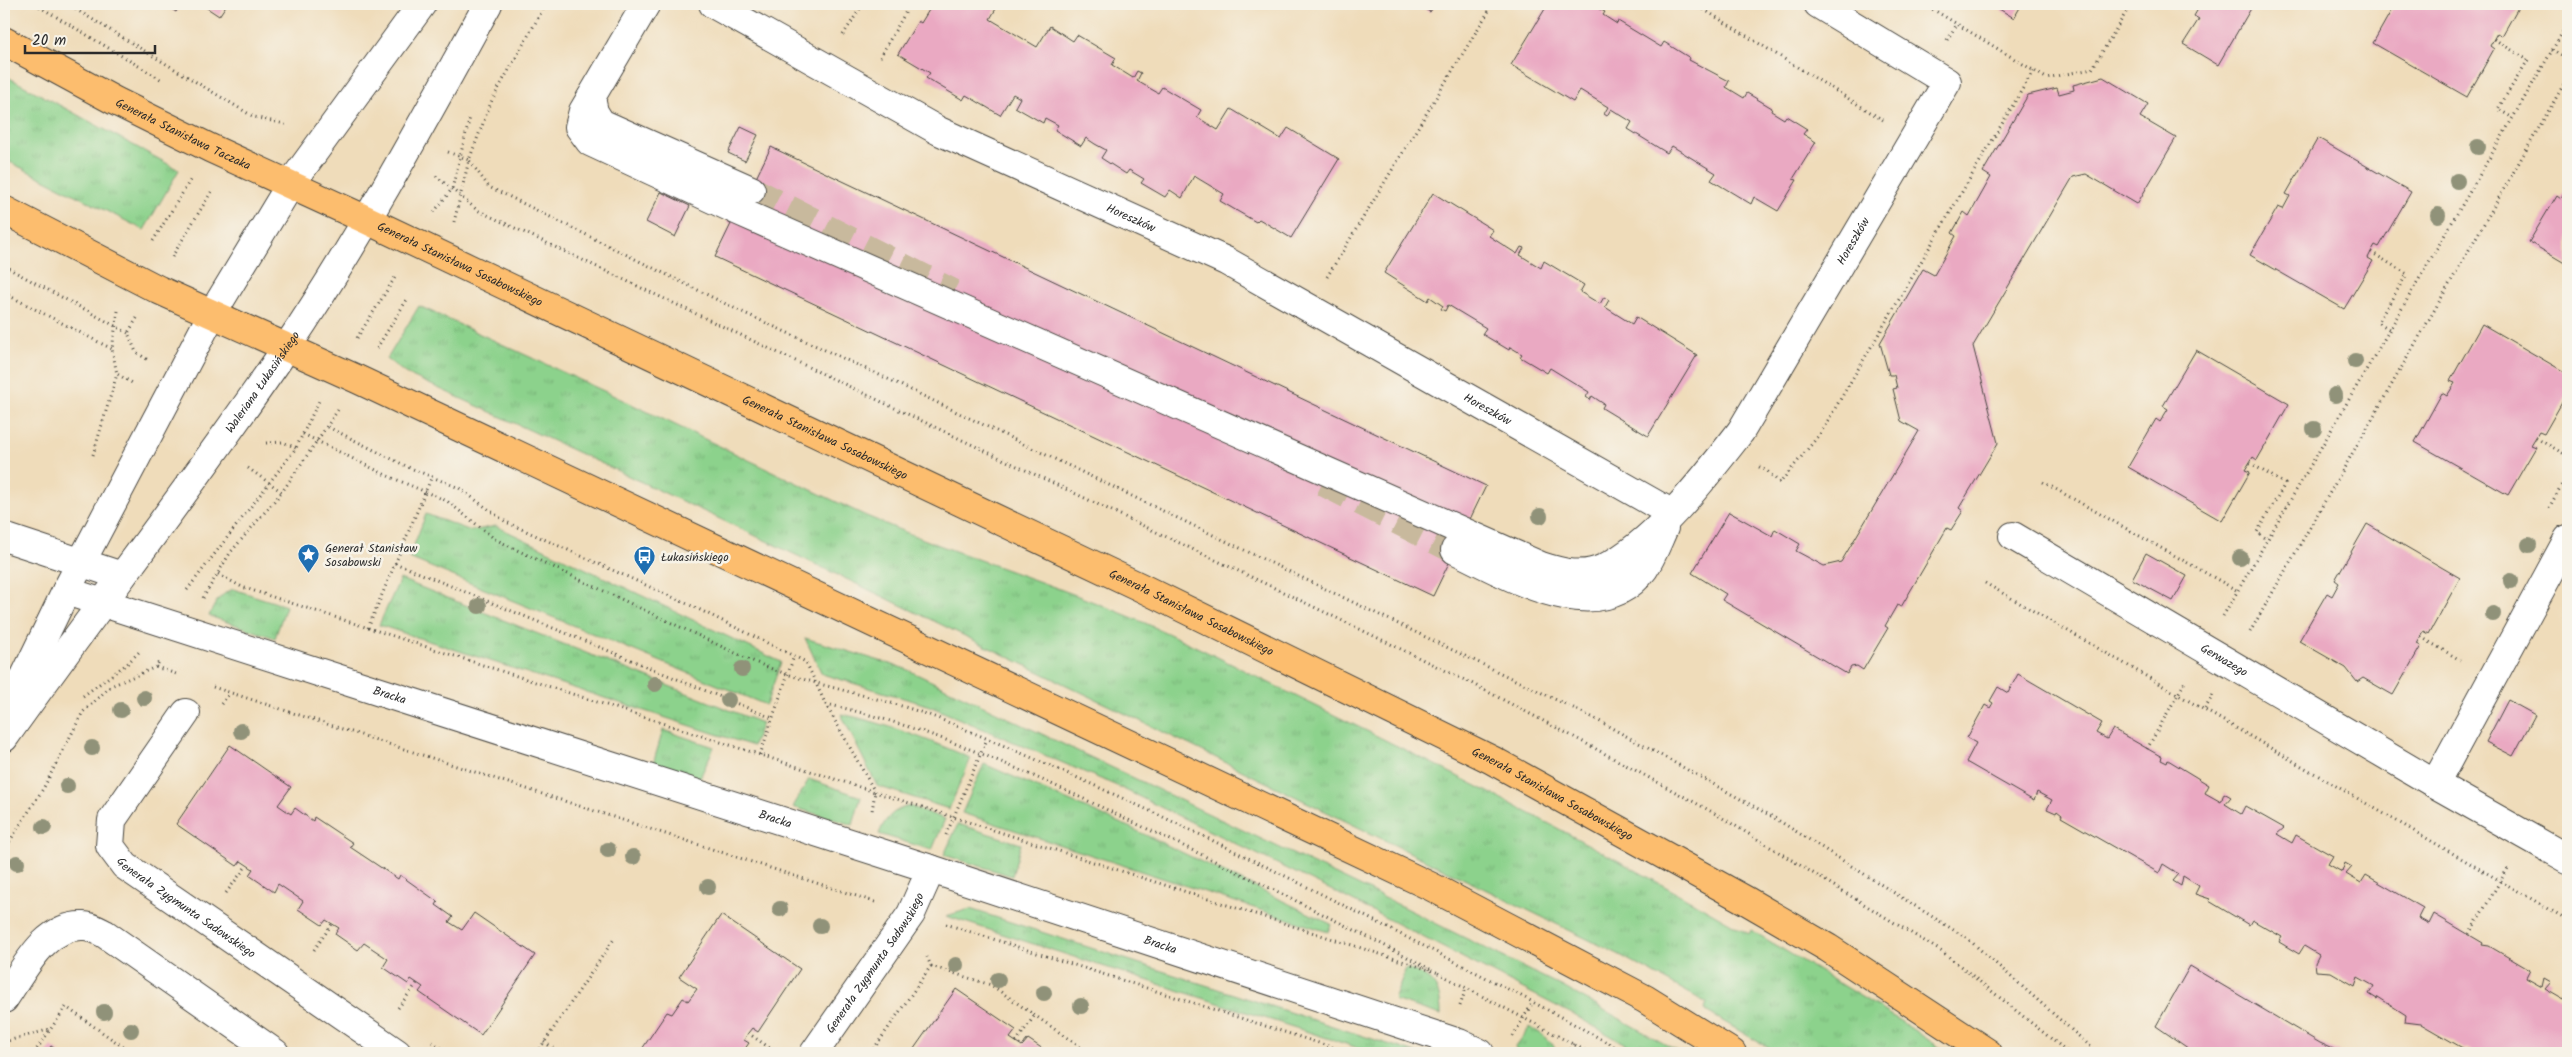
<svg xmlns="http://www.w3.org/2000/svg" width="2572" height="1057" font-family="Kalam,sans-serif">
	<defs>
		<pattern id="grass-tufts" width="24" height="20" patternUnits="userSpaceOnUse" patternTransform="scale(1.25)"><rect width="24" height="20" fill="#8cd28c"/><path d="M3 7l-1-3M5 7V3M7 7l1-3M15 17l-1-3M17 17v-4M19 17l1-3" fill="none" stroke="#79b479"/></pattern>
	</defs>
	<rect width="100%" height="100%" fill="#f7f3e8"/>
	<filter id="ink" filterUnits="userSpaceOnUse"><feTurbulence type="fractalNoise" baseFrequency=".02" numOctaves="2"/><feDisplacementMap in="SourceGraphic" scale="10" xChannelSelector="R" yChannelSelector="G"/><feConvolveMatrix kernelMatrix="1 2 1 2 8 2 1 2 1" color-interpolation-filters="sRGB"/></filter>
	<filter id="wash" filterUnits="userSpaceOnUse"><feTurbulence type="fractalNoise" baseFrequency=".0096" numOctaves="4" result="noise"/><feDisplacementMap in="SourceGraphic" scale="20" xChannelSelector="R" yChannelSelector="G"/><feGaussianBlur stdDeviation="1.12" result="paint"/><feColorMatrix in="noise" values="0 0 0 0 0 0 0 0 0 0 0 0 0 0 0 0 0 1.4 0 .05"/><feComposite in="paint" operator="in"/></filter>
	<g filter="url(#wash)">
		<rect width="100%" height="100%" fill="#efdcba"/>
		<g fill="url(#grass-tufts)" stroke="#5c7e5c">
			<polygon points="4,75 179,170 144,230 4,159"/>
			<path d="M 419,306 L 606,392 L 864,515 C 956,555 1053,583 1145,623 C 1206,650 1266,682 1326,711 C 1470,781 1611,854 1749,934 L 1751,930 L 1891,1015 L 1948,1053 L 1777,1053 L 1704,1010 L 1707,1003 L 1618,954 C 1215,758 813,558 405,373 L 387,359 Z"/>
			<polygon points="426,514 471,531 496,526 781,662 766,705 409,558"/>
			<polygon points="400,579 762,723 753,746 379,625"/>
			<path d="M 233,589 L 286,606 L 275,638 L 209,616 C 215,603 219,595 233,589 Z"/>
			<polygon points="805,638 906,669 1393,902 1563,987 1681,1053 1641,1053 1574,1015 1337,893 1117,786 927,705 822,674"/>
			<path d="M 841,714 C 886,723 928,740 971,758 L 949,809 L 877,786 Z"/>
			<polygon points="663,730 714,747 700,778 653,764"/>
			<polygon points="984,764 1131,828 1331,924 1328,932 962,813"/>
			<polygon points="809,779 861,797 853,825 793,807"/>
			<path d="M 909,806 L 945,819 L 932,850 L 879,834 C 885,818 893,810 909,806 Z"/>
			<polygon points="958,824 1021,844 1012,876 944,855"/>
			<polygon points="970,909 1416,1053 1374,1053 946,916"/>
			<path d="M 1406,968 C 1432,978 1441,985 1441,1015 L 1394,1000 Z"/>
			<path d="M 1530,1027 C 1541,1034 1554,1040 1556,1053 L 1518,1053 L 1515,1047 Z"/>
		</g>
		<g id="blocks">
			<g fill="#eaa9c2">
				<polygon points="164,4 181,4 176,12"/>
				<polygon points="201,4 227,4 219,16"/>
				<polygon points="928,4 992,4 997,7 990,19 1037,47 1050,26 1073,41 1077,35 1116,58 1112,65 1133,78 1137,71 1141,73 1137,81 1158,93 1162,87 1201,110 1197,117 1218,130 1231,109 1281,139 1288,128 1339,159 1291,238 1259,219 1256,222 1220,201 1224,194 1194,176 1182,198 1170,190 1165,197 1141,183 1144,179 1129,170 1126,174 1101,158 1106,150 1095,144 1086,138 1081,146 1055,130 1058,125 1045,118 1043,123 1015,107 1020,98 1013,94 1000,115 966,95 963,100 926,78 930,73 898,54 918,21 921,23 929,10 925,8"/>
				<polygon points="1416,4 1435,4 1430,12"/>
				<polygon points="1548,4 1590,4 1605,12 1603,15 1617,24 1618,21 1661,47 1664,42 1690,58 1689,60 1729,81 1726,87 1744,98 1747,93 1772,108 1771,111 1784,119 1786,116 1807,129 1803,134 1816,142 1793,179 1797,180 1778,211 1754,197 1751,204 1711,180 1716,173 1672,146 1667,153 1628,129 1632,122 1611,109 1607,116 1604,114 1608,107 1580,90 1573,102 1511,65"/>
				<polygon points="1991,4 2022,4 2014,18"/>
				<polygon points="2201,4 2253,5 2218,65 2183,44 2199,19 2194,16"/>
				<polygon points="2395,4 2520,4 2502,36 2497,33 2490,46 2494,49 2467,97 2373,43"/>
				<polygon points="2103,77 2148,104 2140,117 2176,138 2137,204 2086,174 2073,177 1973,346 1998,443 1959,508 1963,511 1951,530 1947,528 1901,607 1897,605 1885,626 1888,628 1863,670 1857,666 1851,667 1847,674 1722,600 1726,594 1692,573 1729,512 1772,536 1775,529 1800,544 1796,551 1824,566 1841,562 1919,431 1901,421 1893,389 1897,388 1894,375 1889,375 1880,343 1923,269 1934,275 1956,236 1952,233 1964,212 1969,216 1991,177 1983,172 2028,95 2057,88 2059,94 2074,90 2073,85"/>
				<polygon points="741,127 758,135 745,161 728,153"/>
				<polygon points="2318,138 2411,192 2379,247 2375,245 2371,252 2368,258 2373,261 2344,309 2250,255 2278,207 2283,209 2290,196 2286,194"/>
				<polygon points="771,147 1486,486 1433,596 715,257 731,224 727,222 739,200 744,203"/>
				<polygon points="2568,186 2568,265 2529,242 2557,195 2561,198"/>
				<polygon points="661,192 690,206 675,237 646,222"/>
				<polygon points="1433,193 1493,230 1489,236 1517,254 1521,247 1524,248 1520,255 1541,268 1544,261 1584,285 1580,292 1600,304 1604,297 1609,300 1605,307 1632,324 1636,317 1697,355 1648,436 1602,408 1604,404 1592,396 1590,400 1586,397 1589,392 1550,368 1547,373 1520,357 1522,354 1510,347 1509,350 1482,334 1486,328 1448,305 1445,311 1441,309 1443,306 1430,297 1428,301 1384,273"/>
				<polygon points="2482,324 2568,374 2568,392 2544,434 2539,432 2531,445 2536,447 2508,495 2415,442 2442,393 2447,396 2455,383 2450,381"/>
				<polygon points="2196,350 2289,404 2257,460 2253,457 2245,470 2250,472 2222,521 2128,467 2156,419 2160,422 2168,409 2163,406"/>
				<polygon points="2367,524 2460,578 2429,634 2424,631 2417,644 2421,646 2393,695 2363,678 2357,682 2346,668 2299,641 2327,593 2332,596 2339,583 2335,580"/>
				<polygon points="2146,553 2187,576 2173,601 2132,579"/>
				<polygon points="2018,674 2102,723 2096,733 2107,739 2113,729 2162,757 2161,760 2167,763 2168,760 2209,785 2205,793 2221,802 2224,793 2231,797 2225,804 2241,814 2245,806 2284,828 2277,834 2292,843 2296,835 2333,856 2328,864 2342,872 2345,863 2352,867 2346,874 2361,883 2366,875 2423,908 2418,918 2429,924 2434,914 2483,943 2482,945 2489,946 2530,970 2526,978 2542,987 2544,978 2551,982 2545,989 2564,1000 2568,993 2568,1053 2490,1053 2484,1050 2482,1053 2472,1053 2473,1051 2467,1048 2466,1050 2421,1024 2405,1022 2406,1015 2378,997 2377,999 2369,994 2374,986 2358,977 2355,986 2331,972 2316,971 2315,963 2319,955 2304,946 2299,954 2279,942 2282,937 2252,920 2249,925 2209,901 2210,899 2195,894 2199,886 2183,876 2181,886 2173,881 2179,874 2163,864 2159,873 2061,817 2062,815 2057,811 2056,813 2047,809 2052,800 2037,792 2034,801 1966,762 1976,743 1967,738 1985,705 1990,708 1993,703 1990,701 1998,687 2008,693"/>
				<polygon points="2508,700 2535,715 2513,756 2486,742"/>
				<polygon points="230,745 291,787 278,805 291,814 295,808 313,821 314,817 353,843 350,847 398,879 400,875 438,902 436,905 453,917 449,922 462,930 474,913 535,955 481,1035 419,992 423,987 411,979 408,984 383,967 388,959 364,943 358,950 335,934 339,928 326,920 322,925 298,909 303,901 278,884 274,892 249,875 253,869 241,861 237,866 176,824"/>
				<polygon points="721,915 800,969 758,1032 752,1028 748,1033 744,1040 749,1043 742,1053 641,1053 640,1052 667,1012 672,1014 683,998 688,1001 697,989 679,977"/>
				<polygon points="2190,966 2320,1043 2342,1053 2195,1053 2156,1026"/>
				<polygon points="956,989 1016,1030 1010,1038 1022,1046 1028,1039 1049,1053 911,1053"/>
				<polygon points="51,1046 61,1053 46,1053"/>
			</g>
		</g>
	</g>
	<g filter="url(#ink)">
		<use href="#blocks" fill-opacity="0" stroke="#484640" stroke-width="1"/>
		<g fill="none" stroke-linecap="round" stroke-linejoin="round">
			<g stroke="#c8b99d" stroke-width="28" stroke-dasharray="28 14" stroke-linecap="butt">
				<polyline points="751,190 953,293"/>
				<polyline points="1323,482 1455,550"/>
			</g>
			<defs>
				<g id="minor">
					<path id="s1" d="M 646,4 L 583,111 L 579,127 L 590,142 L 736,210 L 1541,566 C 1562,573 1584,578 1604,568 C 1655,543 1707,475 1741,431 L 1947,82 L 1818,4"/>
					<path id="s2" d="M 713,4 L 939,131 L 1226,261 L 1671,513"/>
					<polyline points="591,98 594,112 601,123 751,190"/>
					<path id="s3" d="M 2013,536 L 2435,784 L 2568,859"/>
					<polyline points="4,537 122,576"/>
					<path d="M 1455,550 C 1507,574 1598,632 1644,569 C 1652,557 1658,541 1664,528"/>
					<path id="s4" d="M 66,591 L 931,869 L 1459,1043 L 1480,1053"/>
					<polyline points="8,711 66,591 212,314 290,185 422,4"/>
					<path id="s5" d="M 186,713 L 112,820 L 110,846 L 125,866 L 397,1053"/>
					<path id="s6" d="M 4,738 C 97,607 197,480 287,347 C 361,237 424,120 488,4"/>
					<polyline points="2435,784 2568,539"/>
					<path d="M 4,999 C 23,972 44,924 84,926 C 91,926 99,931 105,934 L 275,1053"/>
					<path id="s7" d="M 814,1053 L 911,914 L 931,869"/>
				</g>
				<g id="major">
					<path id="s8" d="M 4,41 L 115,101 L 210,148 L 367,220 L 1140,587 L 1492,760 L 1747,901 L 1828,948 L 1988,1053"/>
					<polyline points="4,210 159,290 357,379 1432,887 1645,999 1732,1053"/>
				</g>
			</defs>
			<use href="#minor" stroke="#484640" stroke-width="30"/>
			<use href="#major" stroke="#484640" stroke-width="30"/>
			<g stroke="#484640" stroke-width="3" stroke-dasharray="1 4" stroke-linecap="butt">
				<polyline points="35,4 162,80"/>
				<polyline points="67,4 254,117 289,125"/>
				<polyline points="1695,4 1883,120"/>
				<polyline points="1924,4 2046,78 2092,69 2131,4"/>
				<polyline points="843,35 863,4"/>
				<polyline points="2494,39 2528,60 2498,109 2513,118"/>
				<polyline points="1947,40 1957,24"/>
				<polyline points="2552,50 2568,60"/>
				<polyline points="880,57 908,8"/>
				<polyline points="448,152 469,160 492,100 546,4"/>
				<polyline points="436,176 477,210 1285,593 1471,683 1574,737 1716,814 1944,953 2069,1053"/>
				<polyline points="434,212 452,189 470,117"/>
				<polyline points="454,222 469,160 489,187 508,196 738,310 888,379 1588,715 1773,817 1968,939 2098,1053"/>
				<polyline points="153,241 191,179"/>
				<polyline points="2371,252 2407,274 2378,322 2389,329"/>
				<polyline points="172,257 213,189"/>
				<polyline points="4,266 128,333"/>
				<polyline points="1327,277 1493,4"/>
				<polyline points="4,293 112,349"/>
				<polyline points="118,311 112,349 117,374 134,384"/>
				<polyline points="137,318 128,333 136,352 148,360"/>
				<polyline points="357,338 396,276"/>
				<polyline points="377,348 408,298"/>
				<polyline points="328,427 408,467 459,488 506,522 692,606 806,662 825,703 875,792 1439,973"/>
				<path d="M 303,434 L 388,476 L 447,501 L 495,539 L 517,550 L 748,659 C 812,688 882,695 947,722 C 1099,784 1248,856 1394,931 C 1472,970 1550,1010 1626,1053"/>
				<polyline points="2536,438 2568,456"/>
				<polyline points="266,443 283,442 296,448"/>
				<polyline points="93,455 117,374"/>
				<polyline points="2250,463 2285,484 2257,532 2267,539"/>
				<polyline points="1759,467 1767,471 1780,483 1820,434 2033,71"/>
				<polyline points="248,468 282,492 338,410"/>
				<polyline points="2043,482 2238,591"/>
				<polyline points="2549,508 2568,473"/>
				<polyline points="395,563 772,718"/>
				<polyline points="218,574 242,587 319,612 875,792 872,811"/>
				<polyline points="1985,583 2568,920"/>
				<polyline points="187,590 296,448 319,401"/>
				<polyline points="203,598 230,553 282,492"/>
				<polyline points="2223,616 2568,23"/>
				<polyline points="368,628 432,476"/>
				<polyline points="2250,632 2568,77"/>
				<polyline points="2421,637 2460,660"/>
				<polyline points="156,667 179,675"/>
				<polyline points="213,687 875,902"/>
				<polyline points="83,696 128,663 139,652"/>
				<polyline points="221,704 230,693"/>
				<path d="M 826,704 C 935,728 1038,777 1139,825 C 1237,871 1334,919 1430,969"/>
				<polyline points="2205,709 2213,695"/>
				<polyline points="2147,749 2186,680"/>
				<polyline points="760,755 794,656"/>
				<polyline points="946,835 987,739"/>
				<polyline points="4,850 43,789 83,712 111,686 156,667 160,660"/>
				<polyline points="226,893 247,865"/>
				<polyline points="946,924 1350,1053"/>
				<polyline points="2469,934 2508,868"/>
				<polyline points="314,950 332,924"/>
				<polyline points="931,966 991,985 1089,1053"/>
				<polyline points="1438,973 1590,1053"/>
				<polyline points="1460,1006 1466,988"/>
				<polyline points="398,1008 417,983"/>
				<polyline points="748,1033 777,1053"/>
				<polyline points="1513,1036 1533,1002"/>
				<polyline points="4,1042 51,1029"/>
				<polyline points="432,1042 449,1053"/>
				<polyline points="544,1042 560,1053"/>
				<polyline points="1016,1042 1035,1015"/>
				<polyline points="34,1053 66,1007 132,1053"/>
				<polyline points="537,1053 614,939"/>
				<polyline points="871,1053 931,966 927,957"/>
				<polyline points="1568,1053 1574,1044"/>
			</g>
			<use href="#minor" stroke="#fff" stroke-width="28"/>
			<use href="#major" stroke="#fcbd6e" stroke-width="28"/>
		</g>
		<g fill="#909279">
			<circle cx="2478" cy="147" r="8"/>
			<circle cx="2457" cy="181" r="8"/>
			<circle cx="2438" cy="215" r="8"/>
			<circle cx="2355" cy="361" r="8"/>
			<circle cx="2335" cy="395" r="8"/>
			<circle cx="2314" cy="429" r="8"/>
			<circle cx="1540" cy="516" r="8"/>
			<circle cx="2529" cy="545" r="8"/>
			<circle cx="2240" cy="558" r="8"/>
			<circle cx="2511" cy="581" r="8"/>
			<circle cx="479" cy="606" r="8"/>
			<circle cx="2493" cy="614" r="8"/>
			<circle cx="742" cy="669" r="8"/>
			<circle cx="655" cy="684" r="8"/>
			<circle cx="144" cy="698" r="8"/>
			<circle cx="728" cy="700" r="8"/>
			<circle cx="121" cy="710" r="8"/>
			<circle cx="241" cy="731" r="8"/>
			<circle cx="92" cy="748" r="8"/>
			<circle cx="67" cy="786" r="8"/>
			<circle cx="44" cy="827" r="8"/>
			<circle cx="608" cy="850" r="8"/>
			<circle cx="633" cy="857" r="8"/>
			<circle cx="17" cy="863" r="8"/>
			<circle cx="708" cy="887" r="8"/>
			<circle cx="780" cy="909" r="8"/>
			<circle cx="820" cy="926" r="8"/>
			<circle cx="956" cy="965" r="8"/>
			<circle cx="998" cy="980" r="8"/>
			<circle cx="1044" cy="993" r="8"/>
			<circle cx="1081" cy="1006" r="8"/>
			<circle cx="104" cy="1012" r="8"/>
			<circle cx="131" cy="1030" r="8"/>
		</g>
	</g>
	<defs>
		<symbol id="sight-pin" viewBox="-11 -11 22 30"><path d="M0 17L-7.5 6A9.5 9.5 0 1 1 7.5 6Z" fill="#1f6fb2" stroke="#f7f3e8"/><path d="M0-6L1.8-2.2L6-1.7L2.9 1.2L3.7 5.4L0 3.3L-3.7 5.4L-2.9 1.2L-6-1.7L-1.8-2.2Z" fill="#fff"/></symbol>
		<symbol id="bus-pin" viewBox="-11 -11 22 30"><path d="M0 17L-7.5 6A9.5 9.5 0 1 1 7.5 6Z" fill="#1f6fb2" stroke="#f7f3e8"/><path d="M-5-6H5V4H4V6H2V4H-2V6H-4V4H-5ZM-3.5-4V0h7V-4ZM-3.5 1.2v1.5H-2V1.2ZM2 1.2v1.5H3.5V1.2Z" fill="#fff"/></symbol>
	</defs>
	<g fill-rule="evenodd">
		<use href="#sight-pin" x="296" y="542" width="25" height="34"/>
		<use href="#bus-pin" x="632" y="544" width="25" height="34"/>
	</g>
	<g text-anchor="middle" stroke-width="5" stroke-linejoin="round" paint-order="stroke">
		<g font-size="12" fill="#2b2b2b" stroke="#f7f3e8">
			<text dy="4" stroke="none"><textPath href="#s8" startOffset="202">Generała Stanisława Taczaka</textPath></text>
			<text dy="4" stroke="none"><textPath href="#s2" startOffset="470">Horeszków</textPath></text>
			<text dy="4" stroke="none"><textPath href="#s1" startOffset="1681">Horeszków</textPath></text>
			<text dy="4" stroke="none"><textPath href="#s8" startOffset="508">Generała Stanisława Sosabowskiego</textPath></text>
			<text dy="4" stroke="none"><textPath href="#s6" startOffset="440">Waleriana Łukasińskiego</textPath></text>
			<text dy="4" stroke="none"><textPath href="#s2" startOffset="875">Horeszków</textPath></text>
			<text dy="4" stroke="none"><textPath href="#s8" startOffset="912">Generała Stanisława Sosabowskiego</textPath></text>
			<text dy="4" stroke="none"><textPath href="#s8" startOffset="1318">Generała Stanisława Sosabowskiego</textPath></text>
			<text dy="4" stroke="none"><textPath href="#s3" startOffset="245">Gerwazego</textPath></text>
			<text dy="4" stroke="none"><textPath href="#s4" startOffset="340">Bracka</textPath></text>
			<text dy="4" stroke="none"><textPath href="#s8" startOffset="1722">Generała Stanisława Sosabowskiego</textPath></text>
			<text dy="4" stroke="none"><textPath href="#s4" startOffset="745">Bracka</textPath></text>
			<text dy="4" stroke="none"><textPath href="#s5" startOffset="255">Generała Zygmunta Sadowskiego</textPath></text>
			<text dy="4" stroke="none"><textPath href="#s4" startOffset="1150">Bracka</textPath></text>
			<text dy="4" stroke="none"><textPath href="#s7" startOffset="109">Generała Zygmunta Sadowskiego</textPath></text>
		</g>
		<g font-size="12" fill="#2b2b2b" stroke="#f7f3e8" text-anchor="start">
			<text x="325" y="552">Generał Stanisław<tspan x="325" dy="14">Sosabowski</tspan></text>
			<text x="661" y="561">Łukasińskiego</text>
		</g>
	</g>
	<rect width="2572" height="1057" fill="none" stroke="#f7f3e8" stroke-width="20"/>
	<path d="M25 45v8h130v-8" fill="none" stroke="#2b2b2b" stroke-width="2.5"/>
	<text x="32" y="45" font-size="15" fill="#2b2b2b" stroke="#f7f3e8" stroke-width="4" paint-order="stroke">20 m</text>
</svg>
